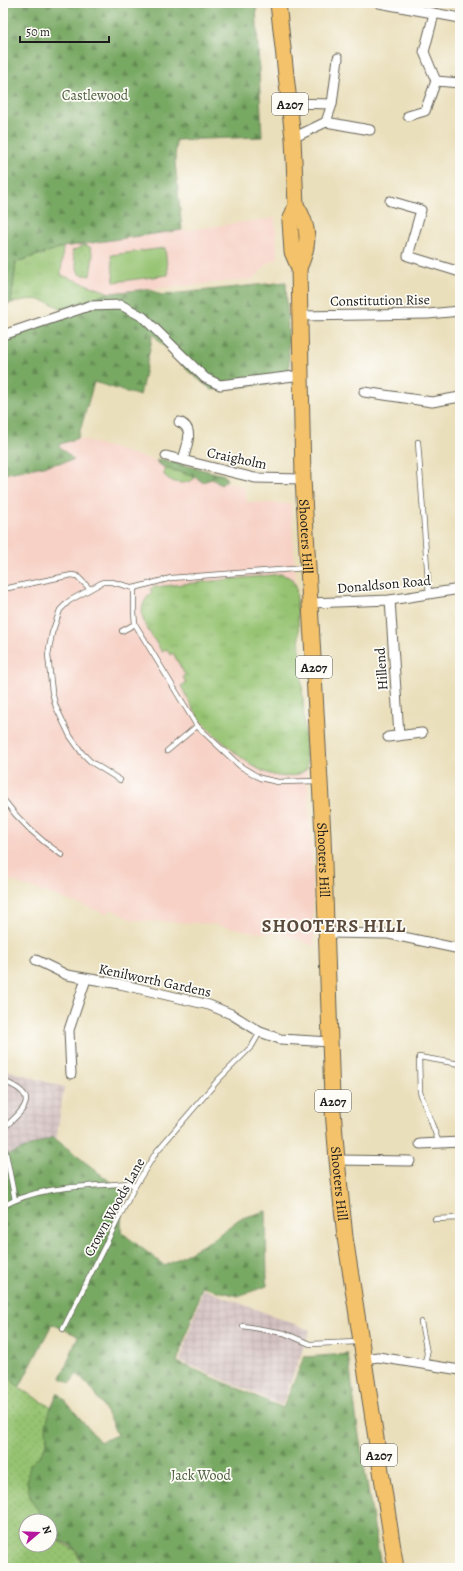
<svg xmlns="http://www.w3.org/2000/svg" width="463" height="1571" font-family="Alegreya,serif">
	<defs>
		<pattern id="industrial-grid" width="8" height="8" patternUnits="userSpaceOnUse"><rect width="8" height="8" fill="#d2bfbf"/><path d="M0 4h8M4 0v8" fill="none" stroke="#b4a4a4"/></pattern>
		<pattern id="grass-tufts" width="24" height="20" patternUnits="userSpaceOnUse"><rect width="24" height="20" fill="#95c371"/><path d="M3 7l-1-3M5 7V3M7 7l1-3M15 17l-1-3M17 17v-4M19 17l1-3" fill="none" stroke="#80a761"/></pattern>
		<pattern id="forest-firs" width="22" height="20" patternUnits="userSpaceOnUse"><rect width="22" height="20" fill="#78a963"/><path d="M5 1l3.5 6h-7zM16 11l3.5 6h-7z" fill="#628951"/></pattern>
		<pattern id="park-dots" width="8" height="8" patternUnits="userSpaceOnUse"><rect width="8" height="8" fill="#95c371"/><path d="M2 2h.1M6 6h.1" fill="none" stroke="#80a761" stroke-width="1.8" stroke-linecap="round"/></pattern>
	</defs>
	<rect width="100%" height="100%" fill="#fdfcf7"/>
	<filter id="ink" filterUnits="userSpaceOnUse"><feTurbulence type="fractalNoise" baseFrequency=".025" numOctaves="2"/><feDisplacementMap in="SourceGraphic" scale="8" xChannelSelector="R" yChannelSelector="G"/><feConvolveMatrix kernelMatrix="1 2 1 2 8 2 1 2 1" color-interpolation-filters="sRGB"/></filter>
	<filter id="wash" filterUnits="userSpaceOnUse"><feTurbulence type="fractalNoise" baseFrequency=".012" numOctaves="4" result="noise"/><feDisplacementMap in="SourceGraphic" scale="16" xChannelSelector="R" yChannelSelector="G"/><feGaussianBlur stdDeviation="0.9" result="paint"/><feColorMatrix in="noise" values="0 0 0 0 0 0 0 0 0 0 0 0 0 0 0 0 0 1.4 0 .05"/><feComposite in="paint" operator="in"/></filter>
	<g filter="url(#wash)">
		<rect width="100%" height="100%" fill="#eadfbb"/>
		<g fill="#f7d1c6">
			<polygon points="275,218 278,259 269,262 253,279 110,293 61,275 63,247"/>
			<polygon points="3,355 58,445 78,438 244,487 247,502 291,504 312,852 314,946 280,933 260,933 212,924 132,920 111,909 107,914 3,878"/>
		</g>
		<g fill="url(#industrial-grid)">
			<polygon points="3,1069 64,1087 55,1148 3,1163"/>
			<polygon points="203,1289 310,1330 282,1405 180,1361"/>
		</g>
		<g fill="url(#grass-tufts)" stroke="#587046">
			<path d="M 63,247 L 61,275 L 110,293 L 61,308 C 40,298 34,297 11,303 L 16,262 Z"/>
			<path d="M 164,468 L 191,475 L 195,478 C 185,486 173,484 164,475 Z"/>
			<path d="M 281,574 L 291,578 L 296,586 L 307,769 C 279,791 244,761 223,742 C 214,734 202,724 196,713 C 190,705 186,695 181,686 L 186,683 L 183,677 L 185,675 L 173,653 L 170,655 L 167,649 L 162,652 C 149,630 130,613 152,592 L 150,589 L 154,587 Z"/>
		</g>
		<g fill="url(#forest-firs)" stroke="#4a6240">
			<polygon points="3,3 256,3 262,137 176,140 175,162 182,230 63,247 16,262 11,303 3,306"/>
			<polygon points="286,282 290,381 212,390 188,371 153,334 140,396 94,382 78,438 58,445 74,460 3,474 3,338 64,317 61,308 110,293 149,289 161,295"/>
			<path d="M 160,459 L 224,475 L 227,480 L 221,485 L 212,479 L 202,482 C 190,470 170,473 157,463 L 157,460 Z"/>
			<path d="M 53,1137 L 122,1191 L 121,1232 L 165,1266 L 212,1240 L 239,1219 L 266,1211 L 267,1286 L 238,1296 L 202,1287 L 177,1362 L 283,1408 L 304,1357 L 348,1354 L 357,1423 L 381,1568 L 85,1568 C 82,1563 80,1555 76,1550 C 64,1538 50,1545 50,1521 L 44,1521 C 34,1506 19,1482 31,1464 C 36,1456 45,1452 47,1442 C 48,1437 46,1431 46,1426 C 47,1414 53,1403 58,1392 L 100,1442 L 117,1435 C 107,1413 96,1389 77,1374 L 70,1383 L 61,1378 L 78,1336 L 52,1324 L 19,1388 L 3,1371 L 3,1157 Z"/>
		</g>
		<g fill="url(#park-dots)" stroke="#587046">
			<polygon points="85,245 90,247 93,256 90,276 79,274 72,251"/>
			<polygon points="3,1371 19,1388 51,1407 46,1425 47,1442 41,1454 30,1465 27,1480 30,1497 44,1521 26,1521 26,1545 50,1545 50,1530 56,1540 75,1550 85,1568 3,1568"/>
		</g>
		<polygon fill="#95c371" stroke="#587046" points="165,248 168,275 114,282 111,255"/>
	</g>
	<g filter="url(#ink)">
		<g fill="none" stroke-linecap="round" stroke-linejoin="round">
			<defs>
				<g id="lane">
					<polyline points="418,442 429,595"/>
					<polyline points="134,588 134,612 135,624 197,726 240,766 260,778 278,782 318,781"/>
					<polyline points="3,589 72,575 77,576 90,589"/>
					<polyline points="122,631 135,624"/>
					<polyline points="167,751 197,726"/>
					<polyline points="120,780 91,762 82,753 70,736 56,707 52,692 48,655 52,633 60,610 69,601 103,582 112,582 134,588 171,578 306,568"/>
					<path d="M 3,799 C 20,822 38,839 62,855"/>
					<path d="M 3,1081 C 42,1096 24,1109 3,1129"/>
					<polyline points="3,1138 15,1200"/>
					<polyline points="439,1143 420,1092 419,1057 460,1064"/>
					<path d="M 3,1206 C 42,1185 85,1187 128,1183 L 135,1186"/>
					<polyline points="435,1219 460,1218"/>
					<polyline points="421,1322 427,1353 425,1364"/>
					<polyline points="243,1326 284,1333 310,1344 358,1342"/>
					<polyline points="63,1329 135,1186 157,1151 219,1079 252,1046 260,1032"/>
				</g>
				<g id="street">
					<polyline points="379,3 460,18"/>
					<polyline points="436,81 460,83"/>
					<polyline points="289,103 332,104 338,58"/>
					<polyline points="408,116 425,111 436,81 424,52 434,14"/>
					<polyline points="326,122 370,130"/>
					<polyline points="293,138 326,122 332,104"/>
					<polyline points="390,201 421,210 408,256 460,272"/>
					<polyline points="301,316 428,314 460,311"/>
					<polyline points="3,335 89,306 121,305 143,317 205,378 220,385 302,375"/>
					<polyline points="364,392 432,402 460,397"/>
					<path d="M 179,422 C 196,428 186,447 183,460"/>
					<polyline points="166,456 255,478 303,479"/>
					<polyline points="390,600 399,736"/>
					<polyline points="310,603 390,600 460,589"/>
					<polyline points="388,737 422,733"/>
					<polyline points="328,933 389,934 460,949"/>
					<polyline points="36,960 67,975 120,984 209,1005 231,1014 260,1032 280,1039 331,1042"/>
					<polyline points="71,1074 69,1030 86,979"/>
					<polyline points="420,1144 460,1142"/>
					<polyline points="337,1160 410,1161"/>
					<polyline points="364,1359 378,1357 460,1370"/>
				</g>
				<g id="primary">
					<path id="s1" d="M 278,3 L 293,138 L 296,205 L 290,221 L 292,252 L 299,268 L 303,479 L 323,835 L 332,1098 L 337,1160 L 345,1237 L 396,1568"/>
					<path d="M 296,205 C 310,227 310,244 299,268"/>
				</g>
			</defs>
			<use href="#lane" stroke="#646054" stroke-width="6"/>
			<use href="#street" stroke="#646054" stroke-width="11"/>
			<use href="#primary" stroke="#646054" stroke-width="17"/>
			<use href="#lane" stroke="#fff" stroke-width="4.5"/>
			<use href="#street" stroke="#fff" stroke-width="9"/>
			<use href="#primary" stroke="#f4c26a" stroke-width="15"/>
		</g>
	</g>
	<g text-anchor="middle" stroke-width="3.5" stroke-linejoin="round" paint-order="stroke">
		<g fill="#fdfcf7" stroke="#605f5e" stroke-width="1">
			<rect x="272" y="93" width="36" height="22" rx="3"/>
			<rect x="296" y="656" width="36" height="22" rx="3"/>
			<rect x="315" y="1090" width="36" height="22" rx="3"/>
			<rect x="361" y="1444" width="36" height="22" rx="3"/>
		</g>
		<g font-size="13" font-weight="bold" fill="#1c1c1c">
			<text x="290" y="109">A207</text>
			<text x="314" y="672">A207</text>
			<text x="333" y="1106">A207</text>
			<text x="379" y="1460">A207</text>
		</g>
		<g font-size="14" fill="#4c5f3e" stroke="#fdfcf7">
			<text x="95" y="100">Castlewood</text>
			<text x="201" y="1480">Jack Wood</text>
		</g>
		<g font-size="14" fill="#1c1c1c" stroke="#fdfcf7">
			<text transform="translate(380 300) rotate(-1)" y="5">Constitution Rise</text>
			<text transform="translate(237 458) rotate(12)" y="5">Craigholm</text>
			<text dy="5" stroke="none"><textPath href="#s1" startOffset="537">Shooters Hill</textPath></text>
			<text transform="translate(384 584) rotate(-5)" y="5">Donaldson Road</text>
			<text transform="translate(381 669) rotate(-94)" y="5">Hillend</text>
			<text dy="5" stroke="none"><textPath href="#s1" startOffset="861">Shooters Hill</textPath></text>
			<text transform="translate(155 980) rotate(12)" y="5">Kenilworth Gardens</text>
			<text dy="5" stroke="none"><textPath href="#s1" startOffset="1185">Shooters Hill</textPath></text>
			<text transform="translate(114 1207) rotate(-61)" y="5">Crown Woods Lane</text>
		</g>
		<g font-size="18" font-weight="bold" letter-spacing="1" fill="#594a3c" stroke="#fdfcf7">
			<text x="334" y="932">SHOOTERS HILL</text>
		</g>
	</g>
	<rect width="463" height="1571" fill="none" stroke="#fdfcf7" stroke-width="16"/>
	<g transform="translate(38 1533) rotate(71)"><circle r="19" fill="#fdfcf7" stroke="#a3a29f"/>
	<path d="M0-3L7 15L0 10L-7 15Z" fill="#b5179e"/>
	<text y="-6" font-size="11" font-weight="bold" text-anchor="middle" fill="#1c1c1c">N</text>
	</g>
	<path d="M20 36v6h89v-6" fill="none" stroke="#1c1c1c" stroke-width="2"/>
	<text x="26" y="36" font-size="12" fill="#1c1c1c" stroke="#fdfcf7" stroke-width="3" paint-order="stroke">50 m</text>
</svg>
